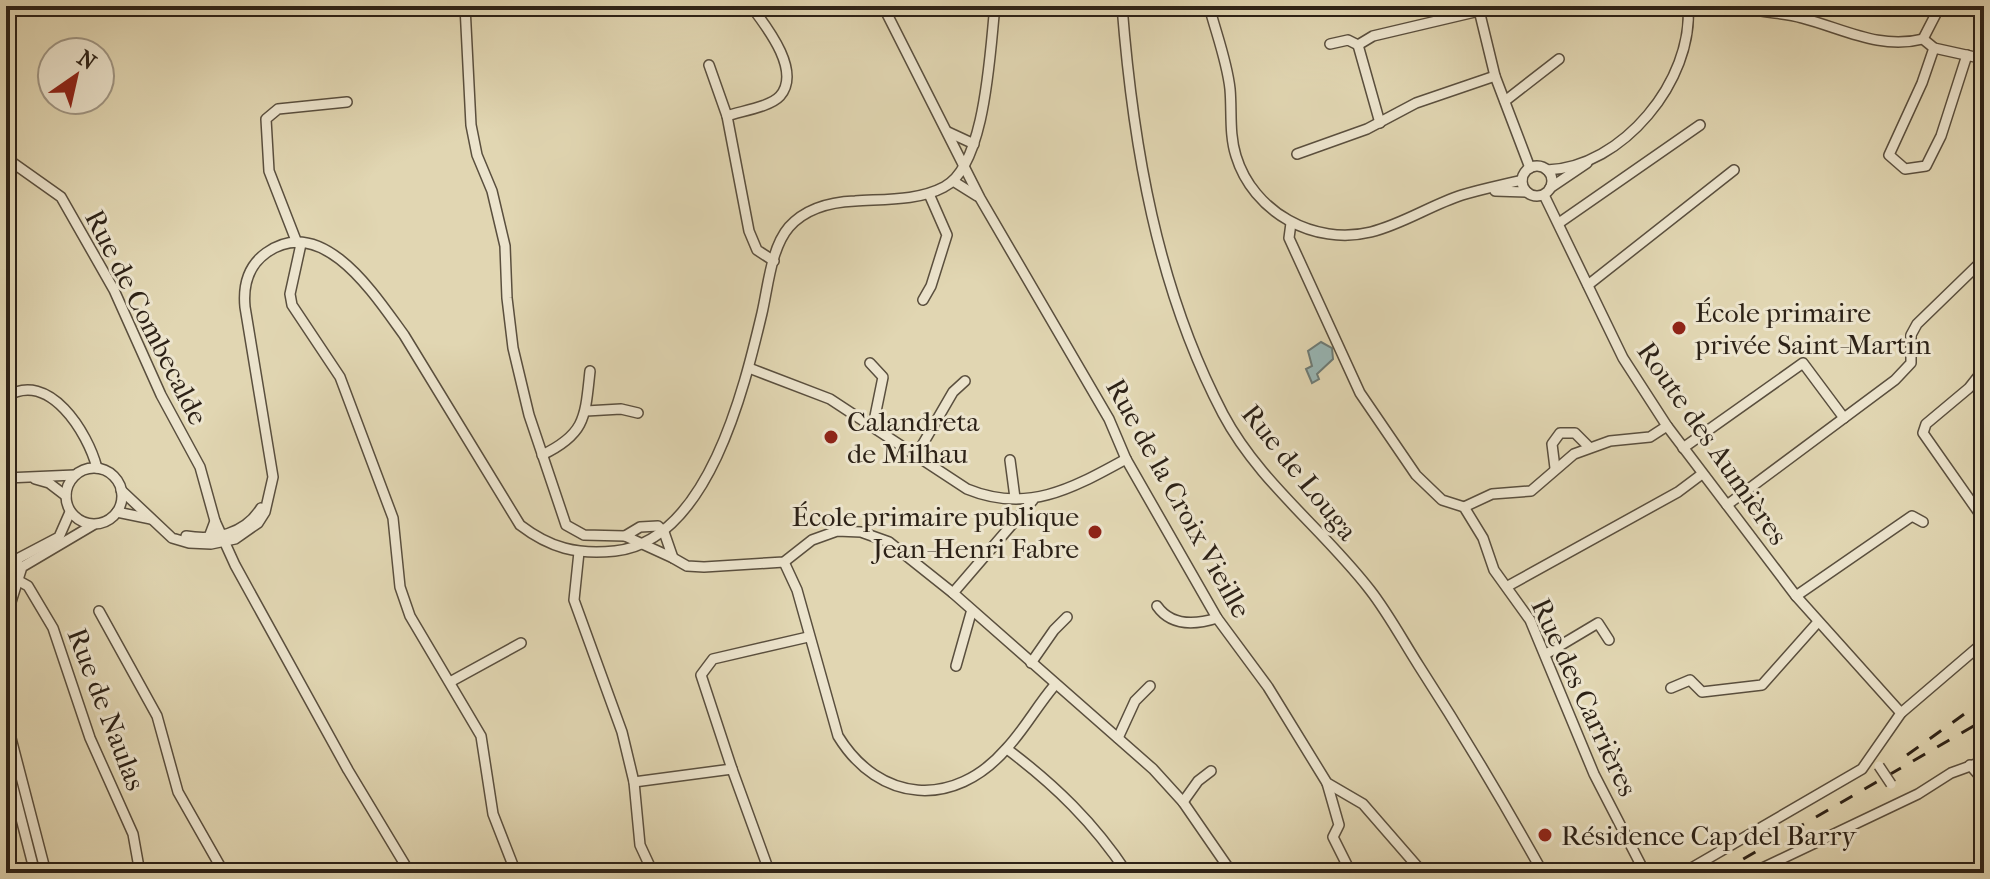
<svg xmlns="http://www.w3.org/2000/svg" width="1990" height="879" font-family="'IM FELL French Canon',serif">
	<rect width="100%" height="100%" fill="#e1d6b2"/>
	<filter id="stains"><feTurbulence type="fractalNoise" baseFrequency=".0025" numOctaves="4"/><feColorMatrix values="0 0 0 0 .2 0 0 0 0 .09 0 0 0 0 .02 0 0 0 .5 -.17"/></filter>
	<radialGradient id="worn" r=".72"><stop offset=".6" stop-color="#630" stop-opacity="0"/><stop offset="1" stop-color="#630" stop-opacity=".3"/></radialGradient>
	<polygon fill="#98b7b6" stroke="#6d7b76" stroke-width="2" points="1321,342 1332,348 1333,359 1317,374 1319,379 1312,383 1306,369 1312,366 1308,351"/>
	<g fill="none" stroke-linecap="round" stroke-linejoin="round">
		<defs>
			<g id="street">
				<polyline points="465,6 471,125 477,155 492,191 505,246 507,298 513,348 529,415 566,525 584,535 625,536"/>
				<polyline points="883,6 980,198 1109,419 1126,459 1217,618 1268,687 1327,783 1363,804 1423,873"/>
				<path d="M 1122,6 C 1133,146 1157,288 1223,414 C 1259,482 1323,529 1370,590 C 1388,613 1403,641 1419,666 C 1463,734 1504,803 1543,873"/>
				<path d="M 1209,6 C 1216,33 1227,61 1230,89 C 1232,111 1229,134 1236,156 C 1253,212 1314,246 1371,232 C 1403,224 1431,205 1462,195 C 1481,189 1502,185 1522,180"/>
				<polyline points="1478,6 1495,76 1530,168"/>
				<polyline points="1541,6 1542,8"/>
				<path d="M 1741,6 C 1762,14 1782,12 1802,18 C 1844,29 1880,50 1923,39 L 1934,48 L 1984,59"/>
				<polyline points="1923,39 1940,6"/>
				<polyline points="1330,44 1348,40 1358,45"/>
				<polyline points="1358,45 1373,36 1479,11"/>
				<polyline points="1358,45 1380,123"/>
				<polyline points="1934,48 1922,83 1889,155 1905,169 1926,166 1941,136 1967,55"/>
				<polyline points="709,65 727,116 749,231 757,250 774,261"/>
				<polyline points="1505,101 1559,59"/>
				<path d="M 727,116 C 741,111 770,107 780,96 C 802,71 766,26 751,6"/>
				<polyline points="948,132 974,144"/>
				<polyline points="1297,154 1367,129 1416,103 1495,76"/>
				<polyline points="6,158 61,197 114,290 161,395 200,467 215,521"/>
				<circle cx="1537" cy="181" r="15"/>
				<path d="M 1547,170 C 1622,168 1694,80 1688,6"/>
				<polyline points="953,181 977,196"/>
				<polyline points="1550,188 1587,163"/>
				<polyline points="1495,191 1527,192"/>
				<polyline points="1544,195 1623,358 1667,426 1796,596 1901,713"/>
				<polyline points="1291,223 1289,238 1360,393 1416,475 1442,500 1464,507 1483,538 1494,570 1530,620 1594,774 1645,873"/>
				<polyline points="1559,223 1700,125"/>
				<polyline points="297,243 269,171 266,119 278,109 347,102"/>
				<polyline points="301,244 290,294 292,305 340,377 393,518 400,587 410,616 481,736 493,814 516,873"/>
				<polyline points="1588,285 1734,170"/>
				<polyline points="923,300 931,286 947,235 929,194"/>
				<polyline points="870,363 883,377 873,426"/>
				<path d="M 749,368 L 830,399 L 967,489 C 1028,514 1073,488 1126,459"/>
				<polyline points="1984,369 1969,388 1926,424 1923,433 1984,520"/>
				<path d="M 6,397 C 49,369 88,433 97,468"/>
				<polyline points="586,411 621,409 638,413"/>
				<polyline points="1683,448 1803,363 1844,418"/>
				<polyline points="917,454 953,392 965,381"/>
				<path d="M 542,455 C 586,434 585,417 590,371"/>
				<polyline points="1010,460 1015,498"/>
				<polyline points="1555,468 1552,444 1560,433 1575,433 1589,447"/>
				<circle cx="94" cy="496" r="28"/>
				<polyline points="6,478 75,475"/>
				<polyline points="35,479 49,483 66,496"/>
				<path d="M 121,490 L 172,538 L 189,543 L 211,544 L 235,539 L 258,523 L 265,512 L 273,477 L 245,307 C 243,286 248,266 266,253 C 323,212 376,297 404,335 L 520,525 C 550,548 577,555 615,551 C 708,541 744,389 762,313 C 768,287 771,248 789,227 C 806,208 830,202 855,201 C 883,199 918,201 944,187 C 986,166 990,49 995,6"/>
				<polyline points="1727,505 1895,380 1911,363 1911,335 1917,324 1984,259"/>
				<polyline points="1464,507 1492,494 1531,491 1574,454 1610,441 1650,437 1667,426"/>
				<polyline points="117,512 151,519"/>
				<polygon points="658,526 664,532 673,558 625,536 640,527"/>
				<polyline points="6,532 13,568"/>
				<path d="M 186,536 C 214,541 245,534 261,508"/>
				<polyline points="209,537 215,521 235,565 348,770 410,873"/>
				<polyline points="579,552 574,600 622,732 634,782 640,845 653,873"/>
				<polyline points="673,558 687,566 704,567 784,562 812,540 837,531 861,532 889,542 953,593 1153,769 1183,802 1232,873"/>
				<path d="M 784,562 L 797,590 L 838,736 C 879,803 954,809 1006,749 C 1024,730 1037,706 1054,686"/>
				<polyline points="10,576 28,586 53,628 90,738 133,834 140,873"/>
				<polyline points="6,585 19,558 59,537 70,512"/>
				<polyline points="1508,586 1678,492 1702,474"/>
				<polyline points="953,593 1033,500"/>
				<polyline points="1796,596 1912,516 1923,522"/>
				<path d="M 1157,606 C 1171,626 1195,625 1217,618"/>
				<polyline points="99,611 157,716 178,792 224,873"/>
				<polyline points="6,618 22,567 93,525"/>
				<polyline points="1546,654 1598,623 1609,640"/>
				<polyline points="1031,663 1054,630 1067,617"/>
				<polyline points="956,666 971,613"/>
				<polyline points="450,682 521,643"/>
				<polyline points="1671,688 1690,680 1702,692 1762,685 1818,622"/>
				<polyline points="6,719 46,873"/>
				<polyline points="1118,738 1135,701 1150,686"/>
				<path d="M 1007,749 C 1055,785 1094,823 1127,873"/>
				<polyline points="6,760 35,873"/>
				<polyline points="1970,765 1984,781"/>
				<polyline points="732,769 701,675 713,659 808,637"/>
				<polyline points="634,782 732,769 768,868 773,873"/>
				<polyline points="1327,783 1339,825 1333,837 1351,873"/>
				<polyline points="1183,802 1198,781 1211,771"/>
				<polyline points="1683,873 1862,769 1901,713 1984,642"/>
				<polyline points="1752,873 1918,794 1951,773 1984,761"/>
			</g>
		</defs>
		<use href="#street" stroke="#5a4f3e" stroke-width="12"/>
		<use href="#street" stroke="#ece4cd" stroke-width="9"/>
		<g stroke="#2d2217" stroke-width="3" stroke-dasharray="14 14" stroke-linecap="butt">
			<polyline points="1907,755 1984,700"/>
			<polyline points="1719,873 1984,720"/>
		</g>
		<defs>
			<polyline id="street-bridge" points="1879,766 1891,784"/>
		</defs>
		<use href="#street-bridge" stroke="#5a4f3e" stroke-width="12" stroke-linecap="butt"/>
		<use href="#street-bridge" stroke="#ece4cd" stroke-width="9"/>
	</g>
	<g fill="#8f2418" stroke="#ece4cd" stroke-width="3">
		<circle cx="1679" cy="328" r="8"/>
		<circle cx="831" cy="437" r="8"/>
		<circle cx="1095" cy="532" r="8"/>
		<circle cx="1545" cy="835" r="8"/>
	</g>
	<g text-anchor="middle" stroke-width="6" stroke-linejoin="round" paint-order="stroke">
		<g font-size="28" fill="#2d2217" stroke="#ece4cd" text-anchor="start">
			<text x="1695" y="322">École primaire<tspan x="1695" dy="32">privée Saint-Martin</tspan></text>
			<text x="847" y="431">Calandreta<tspan x="847" dy="32">de Milhau</tspan></text>
			<text x="1079" y="526" text-anchor="end">École primaire publique<tspan x="1079" dy="32">Jean-Henri Fabre</tspan></text>
			<text x="1561" y="845">Résidence Cap del Barry</text>
		</g>
		<g font-size="28" fill="#2d2217" stroke="#ece4cd">
			<text transform="translate(147 317) rotate(63)" y="10">Rue de Combecalde</text>
			<text transform="translate(1713 443) rotate(55)" y="10">Route des Aumières</text>
			<text transform="translate(1300 472) rotate(51)" y="10">Rue de Louga</text>
			<text transform="translate(1179 498) rotate(61)" y="10">Rue de la Croix Vieille</text>
			<text transform="translate(1585 697) rotate(65)" y="10">Rue des Carrières</text>
			<text transform="translate(107 709) rotate(69)" y="10">Rue de Naulas</text>
		</g>
	</g>
	<rect width="1990" height="879" fill="none" stroke="#e1d6b2" stroke-width="32"/>
	<rect x="8" y="8" width="1974" height="863" fill="none" stroke="#2d2217" stroke-width="4"/>
	<rect x="16" y="16" width="1958" height="847" fill="none" stroke="#2d2217" stroke-width="2"/>
	<g transform="translate(76 76) rotate(34)"><circle r="38" fill="#ece4cd" stroke="#a09684" stroke-width="2"/>
	<path d="M0-6L14 30L0 20L-14 30Z" fill="#8f2418"/>
	<text y="-12" font-size="22" font-weight="bold" text-anchor="middle" fill="#2d2217">N</text>
	</g>
	<rect width="100%" height="100%" filter="url(#stains)"/>
	<rect width="100%" height="100%" fill="url(#worn)"/>
</svg>
